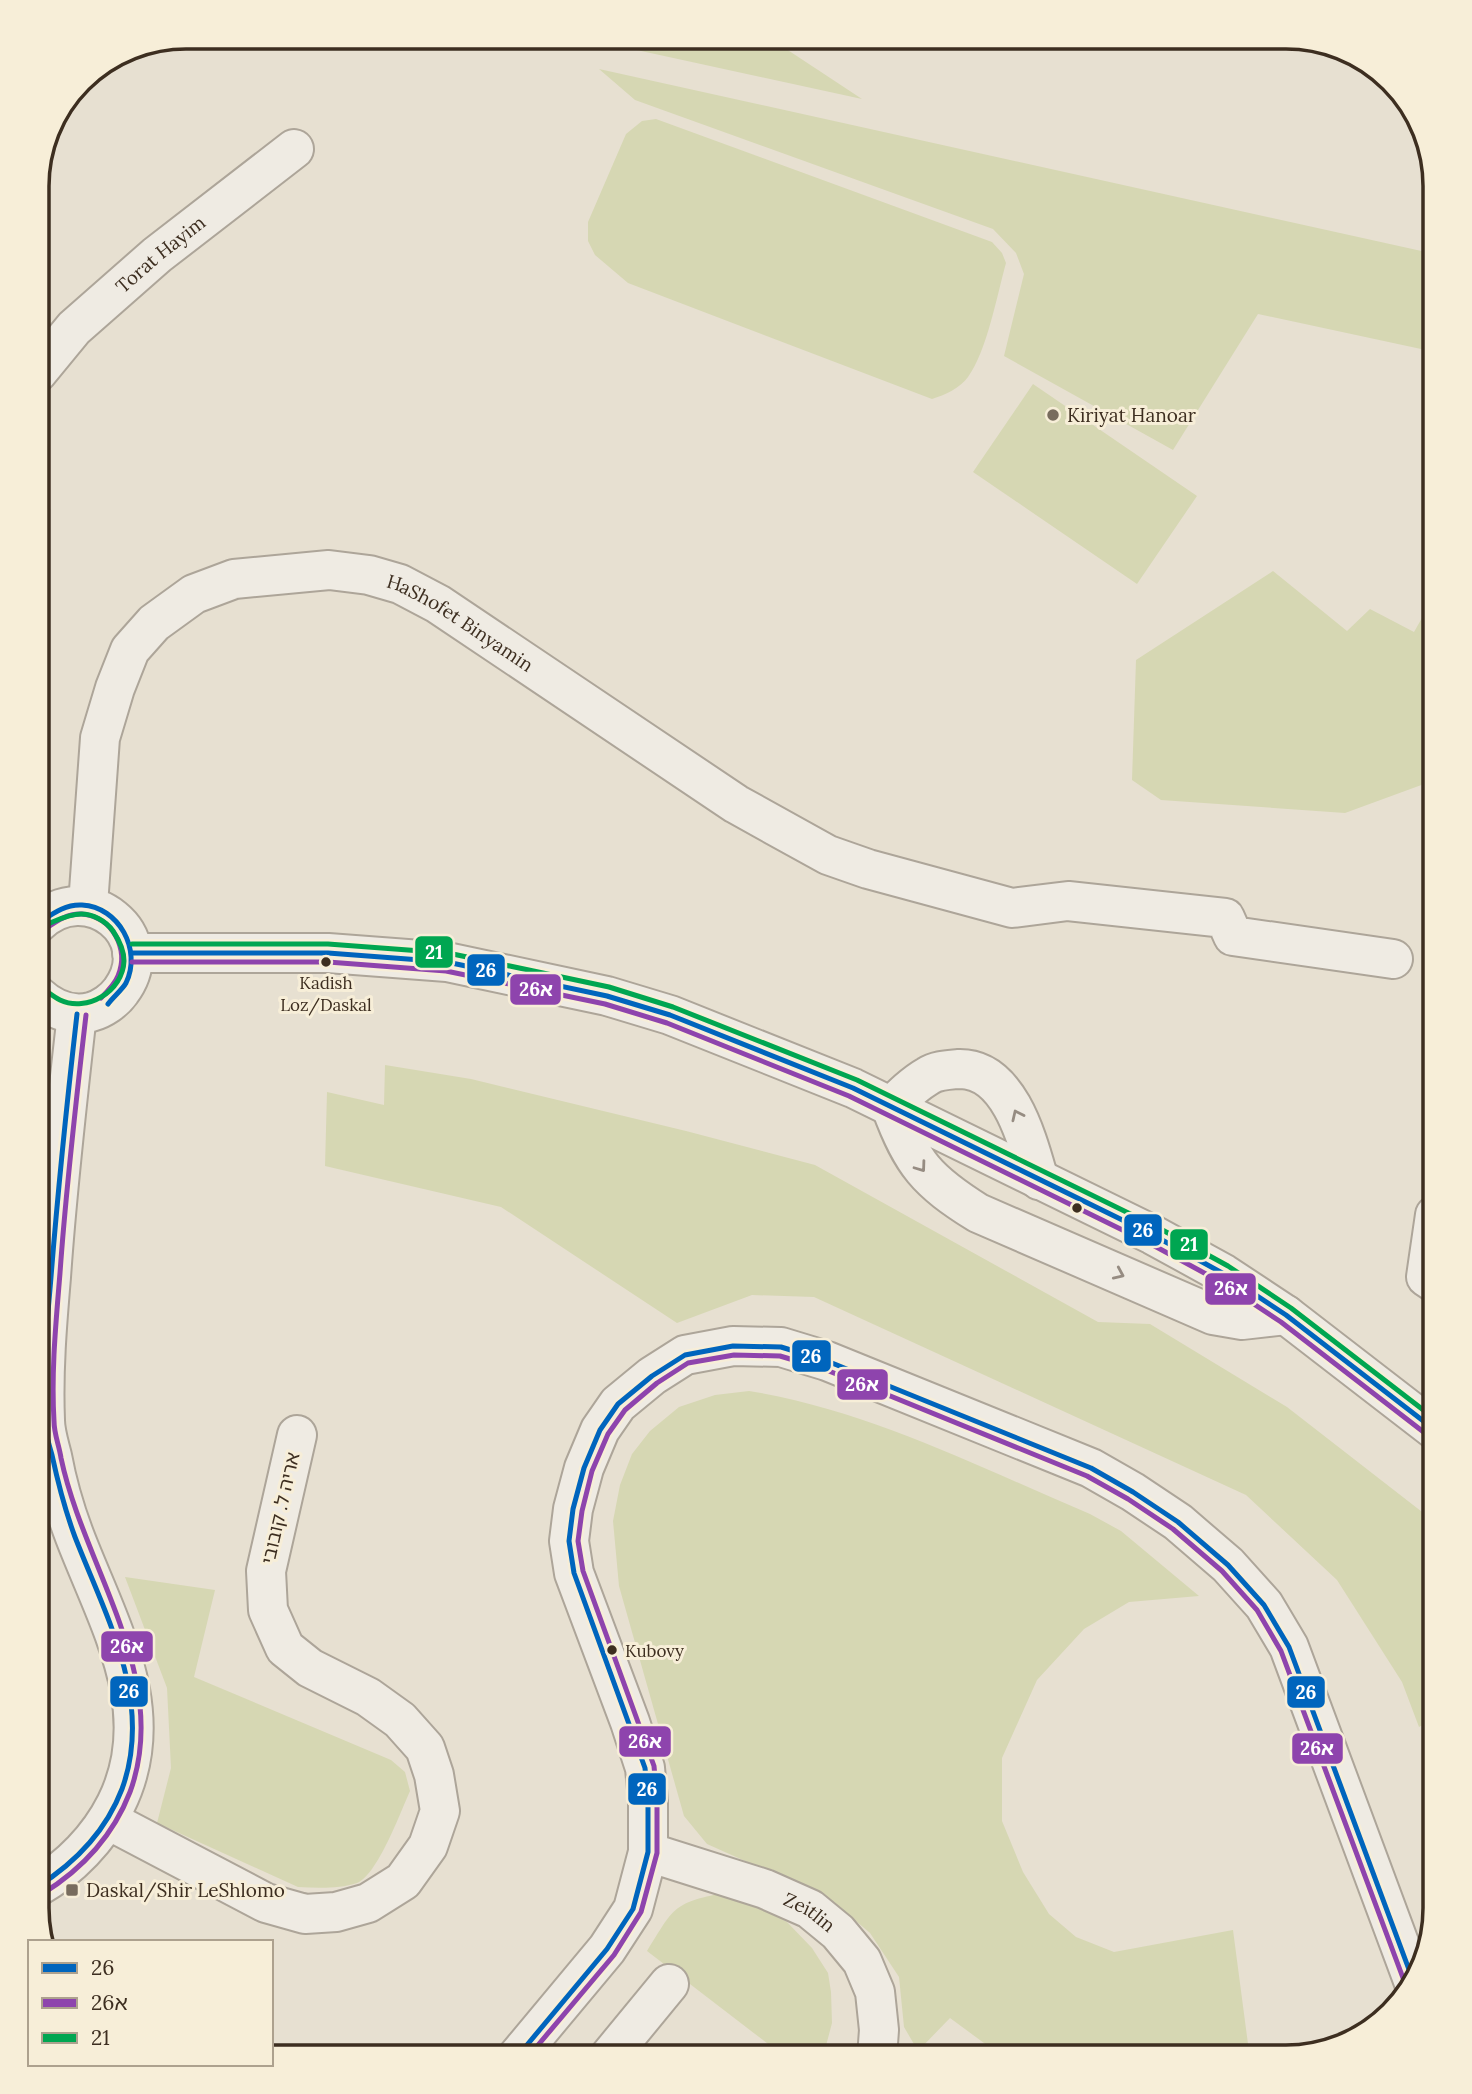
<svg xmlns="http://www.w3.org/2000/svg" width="1472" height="2094" font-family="Lora,'Noto Sans Hebrew',serif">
	<rect width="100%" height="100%" fill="#e7e0d1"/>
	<g fill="#d6d7b3">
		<polygon points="577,37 768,37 862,99"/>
		<polygon points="599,69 1435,254 1435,352 1258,314 1173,450 1004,356 1024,274 1016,253 993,229 635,100"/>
		<path d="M 656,119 L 992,242 L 1002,253 L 1006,263 C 997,295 987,351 968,377 C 960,388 945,395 932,399 L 628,283 L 595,255 L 588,241 L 588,222 L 626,134 L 642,121 Z"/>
		<polygon points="1033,384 1197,496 1137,584 973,472"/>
		<polygon points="1273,571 1347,631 1370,609 1414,632 1435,595 1435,780 1345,813 1161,800 1132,780 1136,660"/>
		<polygon points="385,1065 471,1079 686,1131 815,1165 1098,1322 1150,1324 1287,1407 1435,1522 1435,1718 1419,1727 1402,1682 1337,1580 1246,1495 814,1297 752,1295 677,1323 501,1207 325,1166 327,1092 384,1105"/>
		<path d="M 749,1391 C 868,1410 979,1467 1090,1514 L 1121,1531 L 1199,1596 L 1129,1602 L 1084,1629 L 1037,1680 L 1002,1758 L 1002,1821 L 1023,1872 L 1049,1914 L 1076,1937 L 1114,1952 L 1233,1930 L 1248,2044 L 1232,2057 L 1003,2057 L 950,2018 L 918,2051 L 904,2027 L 899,1977 L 870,1933 L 830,1899 L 707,1844 L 684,1816 L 619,1586 L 613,1521 L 620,1485 L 632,1454 L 650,1431 L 679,1407 L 715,1395 Z"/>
		<path d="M 125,1577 L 215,1590 L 194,1677 L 391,1760 L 405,1772 L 410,1791 C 401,1811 377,1876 357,1883 C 339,1889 317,1888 298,1887 L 157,1823 L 171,1768 L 167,1688 Z"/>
		<path d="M 719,1894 L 754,1905 L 787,1922 L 812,1948 L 828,1973 L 831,1992 L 832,2023 L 823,2057 L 785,2057 L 647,1951 C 672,1912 671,1903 719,1894 Z"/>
	</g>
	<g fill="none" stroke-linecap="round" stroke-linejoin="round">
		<defs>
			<g id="minor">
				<path id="s1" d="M 37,373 L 74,328 L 157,255 L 294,149"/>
				<path id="s2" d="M 88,905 L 100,738 L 115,688 L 130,650 L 154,623 L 194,594 L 234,579 L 329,570 L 369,575 L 400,584 L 438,604 L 736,804 L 828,855 L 868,869 L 1012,908 L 1068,901 L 1225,918 L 1233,936 L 1393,959"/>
				<polyline points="132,953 328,953 447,962 607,996 670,1015 853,1088 1153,1235 1224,1274 1286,1315 1435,1430"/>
				<path d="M 37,995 C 52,1009 70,1017 91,1012 C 102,1009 114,1001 121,991 C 162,936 87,875 37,924"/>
				<path d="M 891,1107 C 912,1164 927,1181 978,1213 L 1213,1315 L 1242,1320 L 1286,1315"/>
				<path d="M 891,1107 C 902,1096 914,1084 928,1076 C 937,1070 949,1070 959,1069 C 1010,1068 1028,1142 1039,1180"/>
				<polyline points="1435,1283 1426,1277 1435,1215"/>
				<polyline points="108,1820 266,1903 305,1914 336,1912 368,1903 403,1881 428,1846 440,1811 434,1775 425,1748 400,1720 368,1697 310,1668 285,1648 268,1610 266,1571 297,1435"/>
				<path id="s3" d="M 648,1852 L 765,1889 L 810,1909 L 838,1932 L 862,1961 L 875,1992 L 879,2030 L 877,2057"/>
				<path d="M 37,1887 C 70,1868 99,1838 116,1804 C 162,1712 108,1623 75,1537 C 65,1511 57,1483 52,1456 C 49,1444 45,1432 45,1420 C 43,1372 47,1324 51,1277 C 57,1189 67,1102 77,1014"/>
				<polyline points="517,2057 607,1949 633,1909 648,1852 648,1800 645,1768 630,1722 574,1573 569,1541 573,1509 584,1468 600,1430 618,1404 652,1376 685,1355 733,1346 781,1347 827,1361 1091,1468 1133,1492 1178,1522 1228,1565 1264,1605 1289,1647 1414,1983"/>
				<polyline points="609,2057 669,1984"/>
			</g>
		</defs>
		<use href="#minor" stroke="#ada599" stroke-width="42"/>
		<use href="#minor" stroke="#efebe3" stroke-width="38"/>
		<defs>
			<g id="bus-1">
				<path d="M 37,924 C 51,915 64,904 82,905 C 119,907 142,950 126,983 C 122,990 113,997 108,1004"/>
				<polyline points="132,953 328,953 447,962 607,996 670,1015 853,1088 1153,1235 1224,1274 1286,1315 1435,1430"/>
				<path d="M 37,1887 C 75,1863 106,1831 122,1789 C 154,1701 106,1617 75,1537 C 65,1510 58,1483 52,1455 C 49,1445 46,1435 45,1425 C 41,1376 47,1326 51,1277 C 58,1189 67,1102 77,1014"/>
				<polyline points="517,2057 607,1949 633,1909 648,1852 648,1800 645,1768 574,1573 569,1541 573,1509 584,1468 600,1430 618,1404 652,1376 685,1355 733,1346 781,1347 827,1361 1091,1468 1133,1492 1178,1522 1228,1565 1264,1605 1289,1647 1414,1983"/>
			</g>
			<g id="bus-2">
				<path d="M 42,931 C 54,923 66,913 82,914 C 113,917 129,949 118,976 C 115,984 107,992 101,998"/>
				<polyline points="132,962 328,962 446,971 605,1004 667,1023 849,1096 1149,1243 1219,1281 1281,1322 1430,1437"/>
				<path d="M 42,1894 C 81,1870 113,1836 130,1792 C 172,1678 84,1568 61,1458 C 59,1445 54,1434 54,1421 C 51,1372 56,1322 60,1273 C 66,1187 76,1101 86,1015"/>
				<polyline points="528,2057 614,1955 641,1912 657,1853 657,1800 654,1766 583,1571 578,1541 582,1511 592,1471 608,1434 625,1410 657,1383 688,1363 734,1355 780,1356 824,1369 1087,1476 1128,1499 1173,1529 1222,1571 1257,1610 1281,1651 1406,1986"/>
			</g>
			<g id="bus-3">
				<path d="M 39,927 C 53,923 66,914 81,914 C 93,914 106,921 113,931 C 119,940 124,949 124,961 C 123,991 87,1013 60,1000 C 54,997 48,992 42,988"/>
				<polyline points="132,944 328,944 448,953 609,987 673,1007 857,1080 1157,1227 1228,1266 1291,1308 1435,1419"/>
			</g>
		</defs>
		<use href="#bus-1" stroke="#f7eed8" stroke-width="10"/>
		<use href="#bus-2" stroke="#f7eed8" stroke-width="10"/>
		<use href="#bus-3" stroke="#f7eed8" stroke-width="10"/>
		<use href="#bus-1" stroke="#0065bd" stroke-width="5"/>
		<use href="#bus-2" stroke="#8e44ad" stroke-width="5"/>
		<use href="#bus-3" stroke="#00a651" stroke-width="5"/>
	</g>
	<defs><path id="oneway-chevron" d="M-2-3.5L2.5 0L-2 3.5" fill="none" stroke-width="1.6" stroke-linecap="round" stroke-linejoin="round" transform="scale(1.75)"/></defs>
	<g stroke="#968c82">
		<use href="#oneway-chevron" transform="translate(1017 1115) rotate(-115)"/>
		<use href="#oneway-chevron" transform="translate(921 1167) rotate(54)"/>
		<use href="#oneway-chevron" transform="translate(1119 1274) rotate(24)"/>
	</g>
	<g fill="#786c5e" stroke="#f7eed8" stroke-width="2.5">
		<circle cx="1053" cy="415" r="7"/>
		<rect x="65" y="1883" width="14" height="14" rx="3.5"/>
	</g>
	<g fill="#3d2e20" stroke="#f7eed8" stroke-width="2.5">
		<circle cx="326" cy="962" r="6"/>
		<circle cx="1077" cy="1208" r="6"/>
		<circle cx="612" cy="1650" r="6"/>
	</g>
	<g text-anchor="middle" stroke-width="6" stroke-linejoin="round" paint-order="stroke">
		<g font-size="17" fill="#3d2e20" stroke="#f7eed8">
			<text x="326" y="989">Kadish<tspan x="326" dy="22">Loz/Daskal</tspan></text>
			<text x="625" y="1657" text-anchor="start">Kubovy</text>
		</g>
		<g font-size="19" fill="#3d2e20" stroke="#f7eed8">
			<text dy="7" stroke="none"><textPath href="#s1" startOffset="172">Torat Hayim</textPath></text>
			<text dy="7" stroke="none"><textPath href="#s2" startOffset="628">HaShofet Binyamin</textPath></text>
			<text transform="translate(280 1508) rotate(-77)" y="7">אריה ל. קובובי</text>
			<text dy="7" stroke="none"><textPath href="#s3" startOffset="173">Zeitlin</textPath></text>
		</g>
		<g font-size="19" fill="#3d2e20" stroke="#f7eed8" text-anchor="start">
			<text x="1067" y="422">Kiriyat Hanoar</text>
			<text x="86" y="1897">Daskal/Shir LeShlomo</text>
		</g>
	</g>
	<path d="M0 0H1472V2094H0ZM186 49H1286A137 137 0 0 1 1423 186V1908A137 137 0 0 1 1286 2045H186A137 137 0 0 1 49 1908V186A137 137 0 0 1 186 49Z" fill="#f7eed8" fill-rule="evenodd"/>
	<path fill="none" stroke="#3d2e20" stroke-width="3.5" d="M186 49H1286A137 137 0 0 1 1423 186V1908A137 137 0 0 1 1286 2045H186A137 137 0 0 1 49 1908V186A137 137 0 0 1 186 49Z"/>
	<g stroke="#f7eed8" stroke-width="2.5">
		<rect x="414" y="935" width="40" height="34" rx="7" fill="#00a651"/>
		<rect x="466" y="953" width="40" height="34" rx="7" fill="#0065bd"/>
		<rect x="509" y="973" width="53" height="33" rx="7" fill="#8e44ad"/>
		<rect x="1123" y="1213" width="40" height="34" rx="7" fill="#0065bd"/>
		<rect x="1169" y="1228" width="40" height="33" rx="7" fill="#00a651"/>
		<rect x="1204" y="1272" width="53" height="34" rx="7" fill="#8e44ad"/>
		<rect x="791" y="1339" width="41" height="34" rx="7" fill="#0065bd"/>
		<rect x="836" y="1368" width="53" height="33" rx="7" fill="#8e44ad"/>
		<rect x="100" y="1630" width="54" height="33" rx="7" fill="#8e44ad"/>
		<rect x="109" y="1675" width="40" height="33" rx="7" fill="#0065bd"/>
		<rect x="1286" y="1675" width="40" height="34" rx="7" fill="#0065bd"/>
		<rect x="618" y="1725" width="54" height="33" rx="7" fill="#8e44ad"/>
		<rect x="1291" y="1732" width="53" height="33" rx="7" fill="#8e44ad"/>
		<rect x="627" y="1772" width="40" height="34" rx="7" fill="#0065bd"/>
	</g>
	<g font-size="19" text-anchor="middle" font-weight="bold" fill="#fff">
		<text x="434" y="959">21</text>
		<text x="486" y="977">26</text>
		<text x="536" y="996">26א</text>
		<text x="1143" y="1237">26</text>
		<text x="1189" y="1251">21</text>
		<text x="1231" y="1295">26א</text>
		<text x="811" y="1363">26</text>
		<text x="862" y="1391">26א</text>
		<text x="127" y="1653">26א</text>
		<text x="129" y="1698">26</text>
		<text x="1306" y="1699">26</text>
		<text x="645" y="1748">26א</text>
		<text x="1317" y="1755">26א</text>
		<text x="647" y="1796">26</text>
	</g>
	<rect x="28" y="1940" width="245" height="126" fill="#f7eed8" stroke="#ada18e" stroke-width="2"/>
	<rect x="42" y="1963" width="35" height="10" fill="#0065bd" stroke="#ada18e" stroke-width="2"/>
	<text x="91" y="1975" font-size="21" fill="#3d2e20">26</text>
	<rect x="42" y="1998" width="35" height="10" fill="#8e44ad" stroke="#ada18e" stroke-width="2"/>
	<text x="91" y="2010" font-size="21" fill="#3d2e20">26א</text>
	<rect x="42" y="2033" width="35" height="10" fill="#00a651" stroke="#ada18e" stroke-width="2"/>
	<text x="91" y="2045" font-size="21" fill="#3d2e20">21</text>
</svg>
